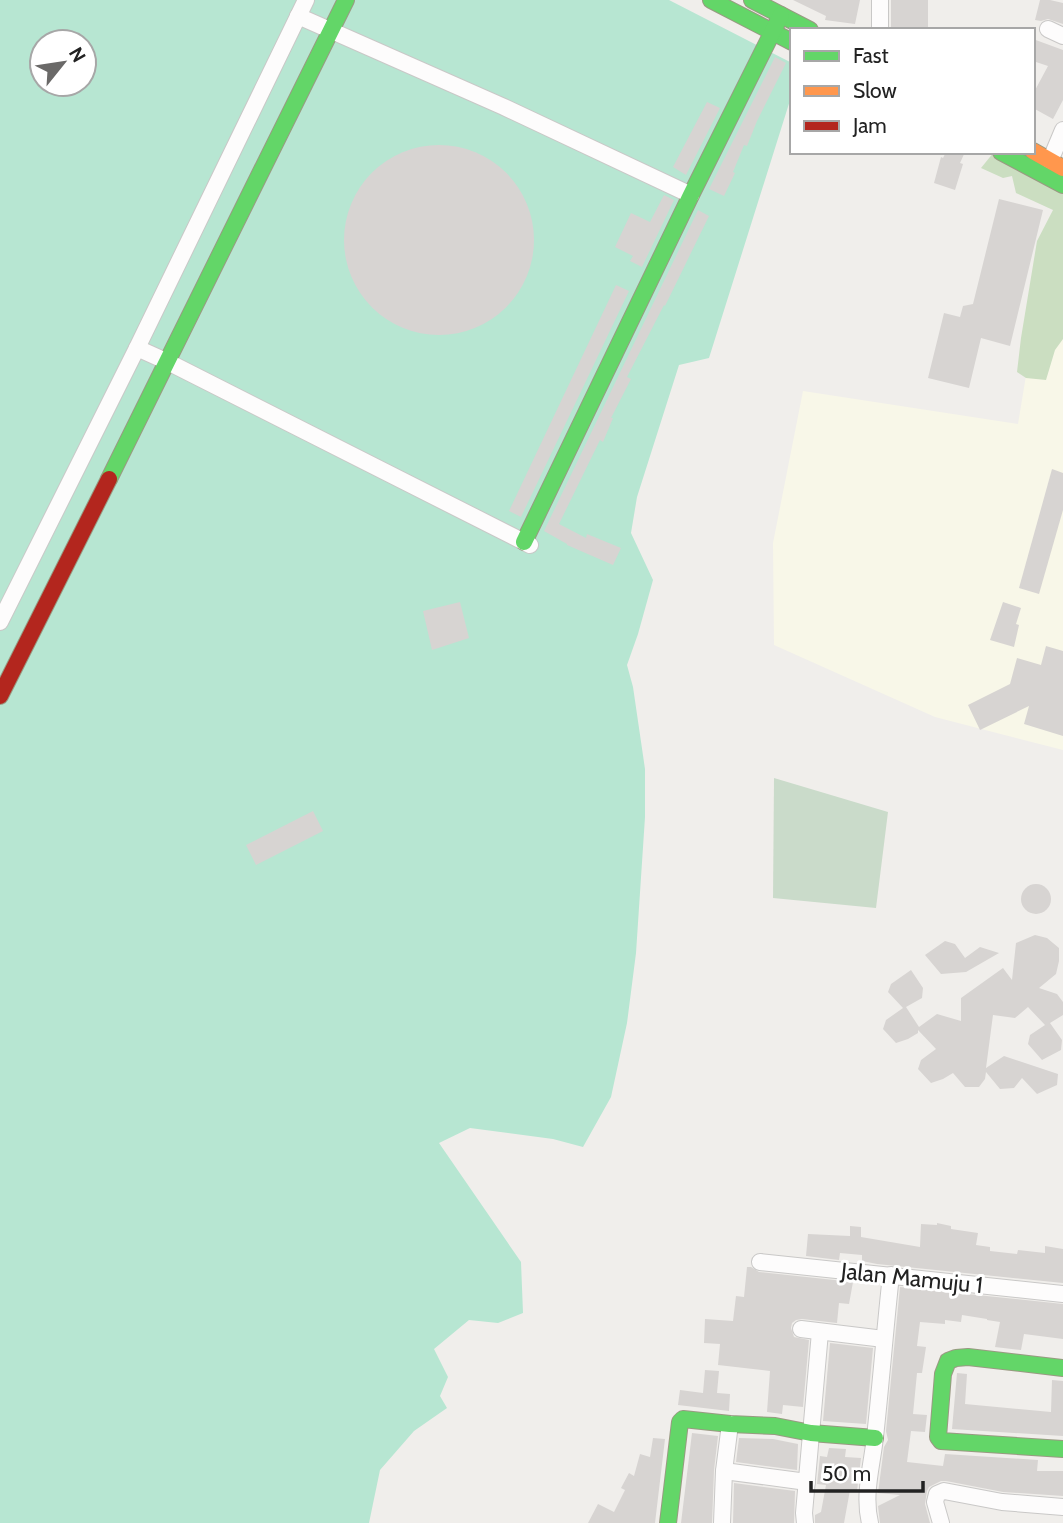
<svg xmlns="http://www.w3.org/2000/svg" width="1063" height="1523" font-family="Cabin,sans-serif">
	<rect width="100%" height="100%" fill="#f0eeeb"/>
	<polygon fill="#f8f7e8" points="1055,200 1063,204 1063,750 935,717 774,645 773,543 803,391 1018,424"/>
	<polygon fill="#cbdec1" points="994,152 1063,185 1063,339 1055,350 1046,380 1026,378 1017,372 1021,338 1037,241 1053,210 1016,193 1012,176 1003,178 981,168"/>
	<polygon fill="#cadbca" points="774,778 888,812 876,908 773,898"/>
	<path fill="#b7e6d2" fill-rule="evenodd" d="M 0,0 L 669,0 L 792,63 L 792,94 L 709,358 L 679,365 L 637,497 L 631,533 L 653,580 L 638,634 L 627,665 L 633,687 L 645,769 L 645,817 L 636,953 L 627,1023 L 611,1097 L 583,1147 L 553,1139 L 470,1128 L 439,1143 L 521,1262 L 523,1313 L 498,1323 L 469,1320 L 434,1349 L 448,1377 L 440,1396 L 447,1408 L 414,1431 L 380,1470 L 369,1523 L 0,1523 ZM 42,42 L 84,42 L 84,84 L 42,84 Z"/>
	<g fill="#d7d4d2">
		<polygon points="793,0 860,0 855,24 825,20 826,16"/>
		<rect x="891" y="0" width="37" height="30"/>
		<polygon points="1040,0 1050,0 1063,3 1063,24 1048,19 1041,21 1035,20"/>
		<polygon points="1033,39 1063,50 1063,100 1053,119 1033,108 1033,94 1048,66 1033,61"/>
		<polygon points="775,57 786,63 757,121 747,146 744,145 733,172 735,173 724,196 709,189"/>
		<polygon points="707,102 720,108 686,175 673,167"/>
		<circle cx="439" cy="240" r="95"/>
		<polygon points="946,152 965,152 960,163 963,164 955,190 934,183 941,157 943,158"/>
		<polygon points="664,195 674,200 642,267 630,261 633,256 615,247 631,213 650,222"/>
		<polygon points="999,199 1043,210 1010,346 981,338 969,388 928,378 944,313 960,317 963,306 973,304"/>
		<polygon points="698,210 709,216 665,306 664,305 627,377 631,379 611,418 613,418 603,442 600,440 559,524 586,538 587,534 621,548 613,565 567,545 567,544 544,531"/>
		<polygon points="616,285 629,291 521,517 509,511"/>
		<polygon points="1052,469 1063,473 1063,510 1039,594 1019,588"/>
		<polygon points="460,602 469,638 432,650 423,611"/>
		<polygon points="1003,602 1021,608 1016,624 1019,625 1014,647 990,640"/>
		<polygon points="1046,646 1063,651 1063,736 1024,724 1029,706 980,730 968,705 1010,684 1017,658 1041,665"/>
		<polygon points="313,811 323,831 256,865 246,845"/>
		<circle cx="1036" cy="899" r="15"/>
		<polygon points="1035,935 1047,938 1059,948 1059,961 1056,974 1039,988 1057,994 1063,1002 1063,1015 1050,1023 1062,1040 1061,1050 1042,1060 1028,1044 1030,1035 1045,1025 1028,1007 1015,1018 993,1015 986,1068 1004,1056 1058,1074 1057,1085 1037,1094 1022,1078 1014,1088 1000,1089 986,1072 985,1079 979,1087 965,1087 953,1073 943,1079 931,1083 918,1069 921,1060 936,1049 918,1030 918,1033 908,1039 896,1043 883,1029 886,1020 903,1008 888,992 891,984 911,970 923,988 922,998 906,1007 919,1027 937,1014 961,1021 961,998 1003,968 1012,980 1016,943"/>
		<polygon points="945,941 955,944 965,958 980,947 999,953 966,972 941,974 925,955"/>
		<polygon points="937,1223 951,1226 951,1229 978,1233 976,1245 990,1247 990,1251 1017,1254 1018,1250 1045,1253 1045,1246 1063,1249 1063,1283 877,1264 862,1261 862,1255 840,1253 839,1260 806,1256 808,1234 850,1236 850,1226 861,1227 861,1237 920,1247 921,1224 937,1225"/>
		<polygon points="747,1267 751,1267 759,1272 853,1282 849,1304 839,1303 837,1323 802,1319 796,1320 792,1323 791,1328 794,1337 809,1340 803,1407 783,1405 782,1414 767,1412 770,1371 718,1365 720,1344 704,1343 705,1319 733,1321 736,1296 744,1297"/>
		<polygon points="900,1287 1063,1304 1063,1339 1024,1334 1021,1350 995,1347 1000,1322 987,1320 987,1319 962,1315 961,1322 945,1320 945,1324 920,1322 917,1346 926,1347 922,1373 917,1373 913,1414 927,1415 925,1432 911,1431 907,1462 943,1466 945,1454 1038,1460 1037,1471 1063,1471 1063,1496 1003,1492 946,1481 941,1481 929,1487 927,1491 925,1504 930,1523 880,1523 878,1506 900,1495 878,1493 884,1447 888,1440 886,1431"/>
		<polygon points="830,1343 873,1348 866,1424 823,1421"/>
		<polygon points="705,1370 719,1371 717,1393 730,1394 729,1411 678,1405 680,1390 703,1393"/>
		<polygon points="957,1373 967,1374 965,1404 1051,1412 1052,1380 1063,1381 1063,1436 952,1429"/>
		<polygon points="692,1433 718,1436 714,1470 712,1523 681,1523"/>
		<polygon points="653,1438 665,1439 655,1523 588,1523 598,1504 614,1512 625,1490 621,1488 629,1473 634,1476 640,1454 650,1457"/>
		<polygon points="739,1438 773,1439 798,1444 797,1470 736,1462"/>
		<polygon points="829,1448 846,1449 845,1457 861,1458 857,1491 850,1490 844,1523 815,1523 815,1515 821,1512 826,1485 817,1484 820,1456 827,1457"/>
		<polygon points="734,1483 795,1491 794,1523 733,1523"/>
	</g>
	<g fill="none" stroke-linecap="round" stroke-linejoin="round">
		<defs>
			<g id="street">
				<polyline points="298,16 504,107 691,195"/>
				<polyline points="1048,29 1063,36"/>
				<polyline points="880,30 880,0"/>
				<polyline points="1050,161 1063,130"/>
				<polyline points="137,348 168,362 530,545"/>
				<polyline points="0,622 137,348 306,0"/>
				<polyline points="760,1262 1063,1294"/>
				<polyline points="801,1329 884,1339"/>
				<polyline points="724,1471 807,1482"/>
				<polyline points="722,1523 724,1471 730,1424"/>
				<polyline points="805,1523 804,1513 820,1332"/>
				<path d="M 870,1523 C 863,1494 872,1466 875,1437 C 881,1383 885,1329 891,1275"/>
				<polyline points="941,1523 935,1502 937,1494 944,1491 1002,1502 1063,1507"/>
			</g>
			<g id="fast">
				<polyline points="711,0 792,42"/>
				<polyline points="752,0 810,30"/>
				<polyline points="1001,152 1063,185"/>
				<polyline points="109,479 346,0"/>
				<polyline points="524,542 691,195 781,15"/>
				<polyline points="1063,1368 968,1357 956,1358 948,1361 943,1374 938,1437 941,1441 1063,1449"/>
				<polyline points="668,1523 680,1422 683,1419 730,1424 775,1426 811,1433 875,1438"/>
			</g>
			<polyline id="slow" points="1033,151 1063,168"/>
			<polyline id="jam" points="0,696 109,479"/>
		</defs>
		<use href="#street" stroke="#c9c8c7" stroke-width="18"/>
		<use href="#fast" stroke="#999a82" stroke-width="18"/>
		<use href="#slow" stroke="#999a82" stroke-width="18"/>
		<use href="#jam" stroke="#999a82" stroke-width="18"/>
		<use href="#street" stroke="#fdfcfc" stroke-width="16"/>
		<use href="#fast" stroke="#63d668" stroke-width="16"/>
		<use href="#slow" stroke="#ff974d" stroke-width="16"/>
		<use href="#jam" stroke="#b3261e" stroke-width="16"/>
	</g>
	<g text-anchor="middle" stroke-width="6" stroke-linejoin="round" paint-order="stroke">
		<g font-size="23" fill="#222" stroke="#fff">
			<text transform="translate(912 1278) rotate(6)" y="8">Jalan Mamuju 1</text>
		</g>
	</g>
	<rect x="790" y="28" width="245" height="126" fill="#ffffff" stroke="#a7a7a7" stroke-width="2"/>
	<rect x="804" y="51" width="35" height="10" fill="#63d668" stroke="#a7a7a7" stroke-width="2"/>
	<text x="853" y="63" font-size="21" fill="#222222">Fast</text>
	<rect x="804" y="86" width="35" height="10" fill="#ff974d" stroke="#a7a7a7" stroke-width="2"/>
	<text x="853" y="98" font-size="21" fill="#222222">Slow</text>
	<rect x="804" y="121" width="35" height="10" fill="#b3261e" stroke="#a7a7a7" stroke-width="2"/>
	<text x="853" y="133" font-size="21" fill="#222222">Jam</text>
	<g transform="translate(63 63) rotate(60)"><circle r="33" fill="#ffffff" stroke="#a7a7a7" stroke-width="2"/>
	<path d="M0-5L12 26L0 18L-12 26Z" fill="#6a6968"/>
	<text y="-10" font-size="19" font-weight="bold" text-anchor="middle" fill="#222222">N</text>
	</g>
	<path d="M811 1481v10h112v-10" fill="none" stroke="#222222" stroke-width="3.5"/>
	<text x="822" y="1481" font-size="21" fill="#222222" stroke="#ffffff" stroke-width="5" paint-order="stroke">50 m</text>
</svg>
